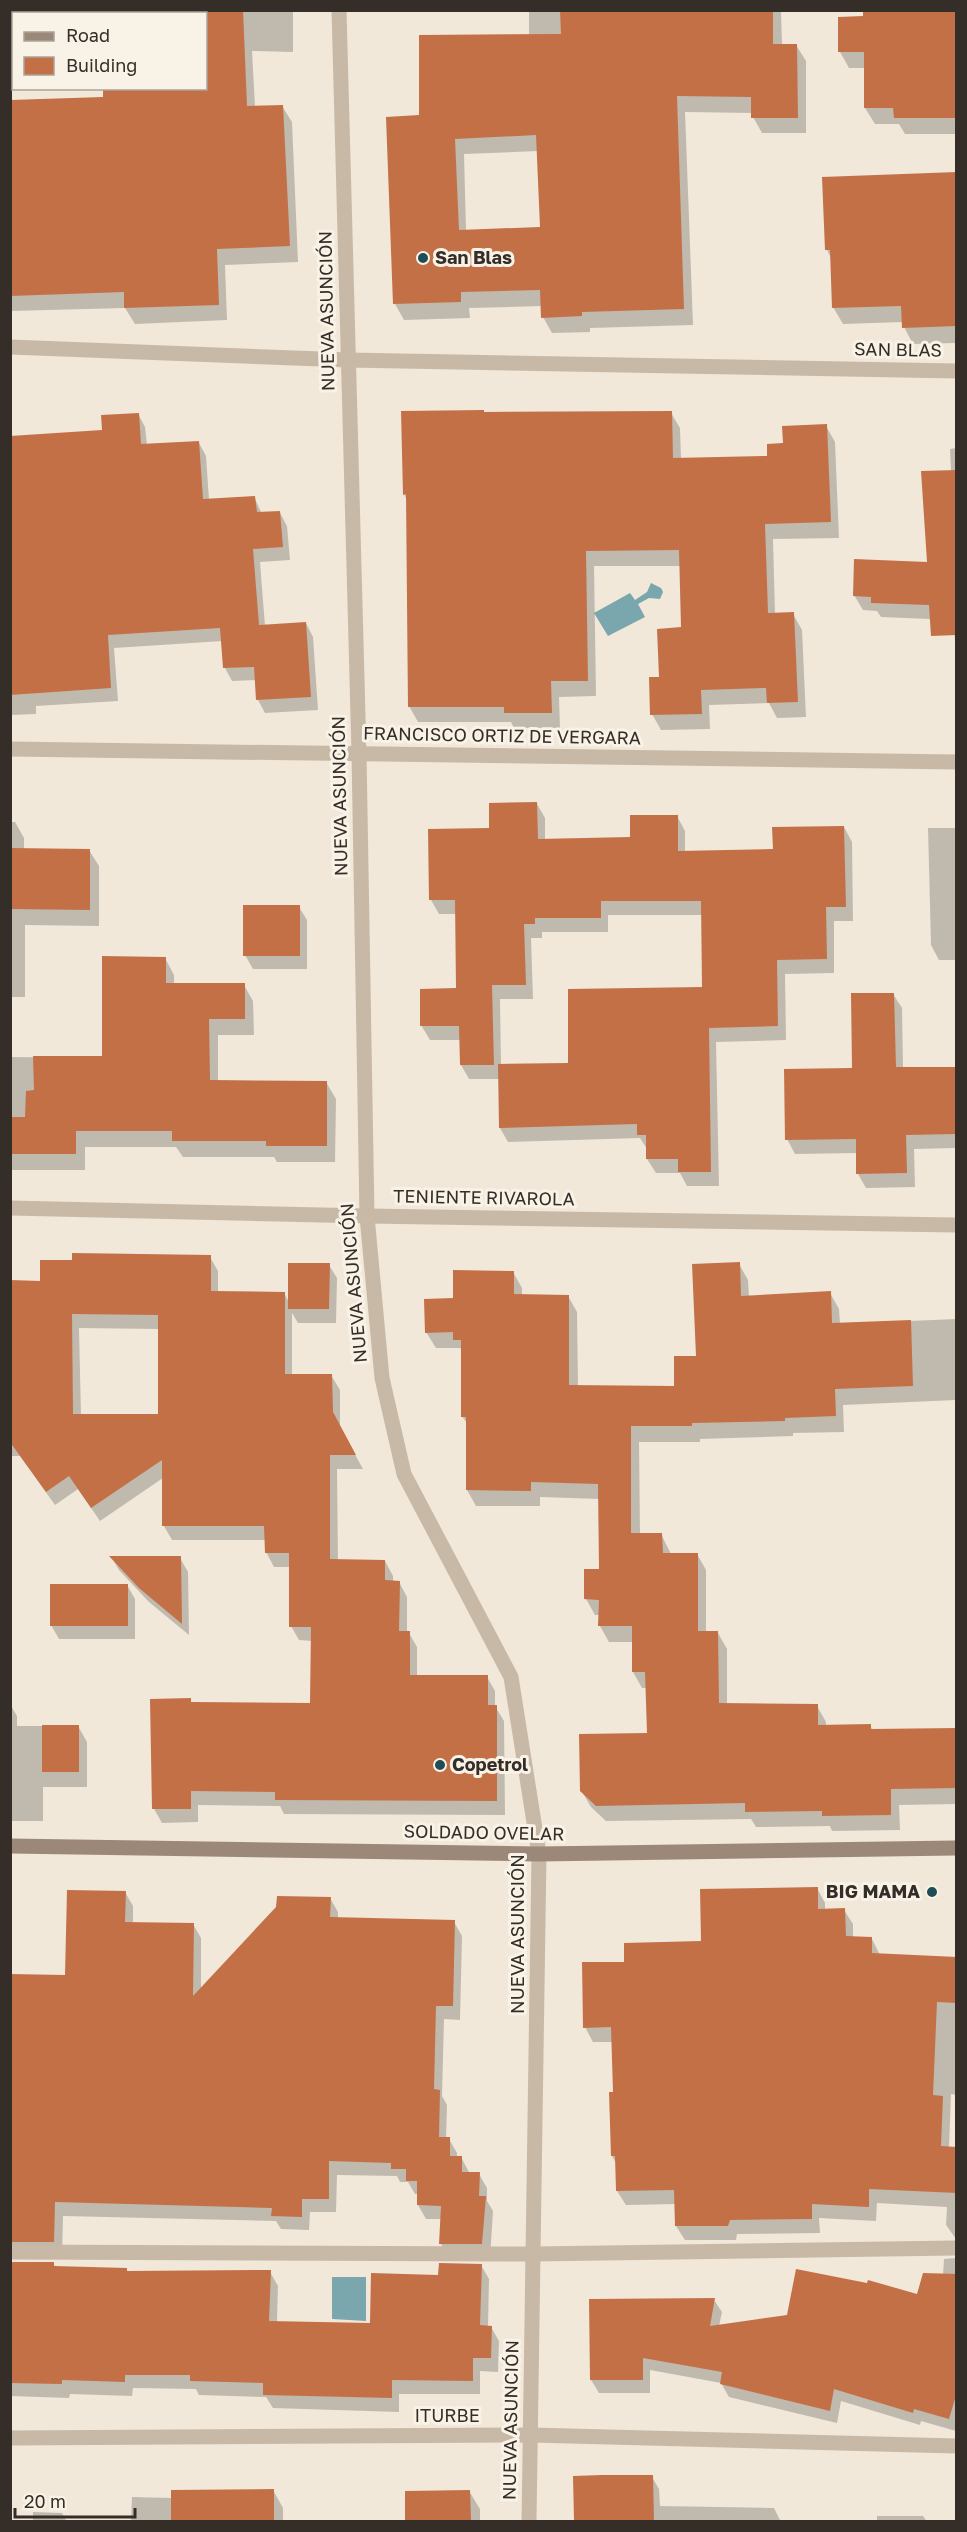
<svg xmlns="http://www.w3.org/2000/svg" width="967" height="2532" font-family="'Golos Text',sans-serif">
	<rect width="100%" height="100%" fill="#f1e8da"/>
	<g fill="#7aa6ad">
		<polygon points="651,583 661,588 663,592 660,599 649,598 638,604 645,617 608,636 594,613 630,593 635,600 647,592"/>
		<polygon points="332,2277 366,2277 366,2321 332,2319"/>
	</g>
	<g fill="#0003" fill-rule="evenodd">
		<polygon points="129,10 293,10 293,52 252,51 255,107 282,106 292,122 298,262 225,265 227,320 135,324 125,308 10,311 10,102 105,98 206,88 206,14 129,14"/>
		<path d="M 529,10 L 781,10 L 782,45 L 796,45 L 806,61 L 806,133 L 762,133 L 753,117 L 753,113 L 685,112 L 693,325 L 590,328 L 590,332 L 552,333 L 543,317 L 542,306 L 469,308 L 470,318 L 404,320 L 395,304 L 421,117 L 529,36 ZM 538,151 L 541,229 L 466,231 L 464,154 Z"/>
		<polygon points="956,10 956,134 905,134 899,124 875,124 865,108 865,68 849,68 840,52 864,18"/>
		<polygon points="956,173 956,343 913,344 904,327 903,322 843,324 833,307 831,258 827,250"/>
		<polygon points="671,413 680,428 681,459 769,457 784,445 826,426 835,442 839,538 773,539 775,614 793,614 802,630 806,717 777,718 769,703 709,705 710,729 661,730 652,714 660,678 683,629 681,566 594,566 596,696 559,697 560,728 514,728 511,722 418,722 409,706 407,500 404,494"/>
		<polygon points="138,414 145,427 147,445 199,443 206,456 209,500 254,497 262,514 280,513 287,526 290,560 260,562 265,626 306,623 313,637 318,710 265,713 258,700 256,680 232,681 225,668 223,641 114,648 118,701 36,706 36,714 10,715 10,438 104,432"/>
		<polygon points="956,448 956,662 954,620 881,617 877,611 863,610 854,595 928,564 951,471 950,449"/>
		<path d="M 537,804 L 545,818 L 545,840 L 632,839 L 677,816 L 685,831 L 685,853 L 774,851 L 844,827 L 852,842 L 853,921 L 834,921 L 834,973 L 785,974 L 786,1040 L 716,1042 L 719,1186 L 687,1186 L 680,1173 L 656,1173 L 647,1159 L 647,1149 L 640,1138 L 508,1142 L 500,1128 L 499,1079 L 469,1079 L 461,1065 L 461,1040 L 430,1040 L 421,1025 L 457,990 L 456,914 L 439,914 L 431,900 L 491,830 ZM 608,915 L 702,915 L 704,988 L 569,1065 L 501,1066 L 500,999 L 533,999 L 531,938 L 542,938 L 542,932 L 608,932 Z"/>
		<polygon points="10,822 15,822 24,838 24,850 89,850 99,866 99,926 25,925 25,997 10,997"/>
		<polygon points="928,828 956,828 956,960 939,960 931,945"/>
		<polygon points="299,907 307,920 307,969 253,969 245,955"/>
		<polygon points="165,958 174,975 174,984 244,985 253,1001 254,1035 218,1035 218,1082 326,1082 336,1099 335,1162 277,1162 274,1157 183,1157 176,1147 85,1147 85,1170 10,1170 10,1057 103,1058"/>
		<polygon points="893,994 902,1008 903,1068 956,1068 956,1148 914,1149 915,1187 866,1188 858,1174 858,1153 795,1154 787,1139 854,1069"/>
		<path d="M 210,1257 L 218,1271 L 218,1293 L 284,1293 L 290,1304 L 329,1265 L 337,1278 L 336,1323 L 298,1323 L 292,1313 L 292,1375 L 331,1375 L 340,1390 L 340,1427 L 363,1469 L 337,1469 L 338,1561 L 385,1561 L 393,1576 L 393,1582 L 399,1582 L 407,1597 L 407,1633 L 409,1633 L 417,1647 L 417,1676 L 487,1677 L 495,1691 L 495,1706 L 504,1721 L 505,1815 L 284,1814 L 280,1806 L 198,1805 L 198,1822 L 162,1823 L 154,1809 L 190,1700 L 192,1704 L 312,1704 L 312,1641 L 299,1640 L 291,1626 L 291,1567 L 274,1567 L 266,1552 L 266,1540 L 172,1540 L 164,1526 L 163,1478 L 100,1521 L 78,1489 L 55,1505 L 20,1456 L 10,1456 L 10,1282 L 42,1282 ZM 79,1328 L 159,1329 L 160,1416 L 81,1416 Z"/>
		<polygon points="739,1264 748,1280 749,1297 830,1293 839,1309 840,1324 956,1319 956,1400 843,1405 844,1432 793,1433 793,1436 700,1439 700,1442 639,1442 640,1534 661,1534 671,1554 697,1554 706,1570 706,1633 718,1633 727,1649 727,1705 817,1706 826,1722 826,1726 870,1725 873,1731 956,1730 956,1804 899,1805 900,1830 832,1831 830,1826 756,1827 751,1819 606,1821 591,1807 581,1790 648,1735 647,1688 642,1688 633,1672 633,1642 609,1642 600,1626 600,1615 595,1615 586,1599 600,1570 600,1499 540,1497 540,1506 476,1506 467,1490 468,1425 462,1416 463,1352 460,1348 436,1348 426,1332 455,1300 513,1272 522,1288 522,1296 568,1296 577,1312 578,1387 676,1387 697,1358"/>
		<polygon points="112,1558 180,1558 188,1572 189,1635 149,1602 119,1570"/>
		<polygon points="127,1585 135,1599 135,1639 59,1639 51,1625"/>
		<polygon points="10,1704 17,1716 17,1726 78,1726 87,1742 87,1787 43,1787 43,1821 10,1821"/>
		<polygon points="817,1888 825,1903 825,1910 844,1910 853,1924 853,1938 872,1939 880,1955 956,1959 956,2095 951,2094 949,2148 956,2149 956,2239 946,2225 947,2207 877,2203 876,2221 819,2218 820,2233 737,2234 736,2240 685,2240 676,2226 676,2204 626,2205 617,2191 616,2163 612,2156 615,2093 613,2042 593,2042 585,2027 626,1963 702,1943"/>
		<polygon points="125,1892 133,1906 133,1923 193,1924 201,1938 201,1990 330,1898 338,1912 338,1919 454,1922 462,1936 460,2020 444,2019 442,2096 447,2105 446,2139 449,2139 457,2153 457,2157 461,2157 470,2174 479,2174 487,2188 487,2201 493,2211 490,2258 449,2258 441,2244 442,2219 426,2219 418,2205 418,2194 415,2194 408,2182 400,2182 397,2176 337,2175 336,2212 310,2212 309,2230 281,2229 276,2221 63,2216 62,2256 18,2256 10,2260 10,1975 67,1977"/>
		<polygon points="956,2258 956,2431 921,2421 920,2425 841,2401 837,2423 729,2397 721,2383 650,2370 650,2393 599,2393 591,2380 714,2300 722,2312 719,2326 918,2296 943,2275 944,2259"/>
		<polygon points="10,2263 53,2263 56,2268 193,2274 270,2272 278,2286 277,2322 372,2325 440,2276 481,2265 489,2279 488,2327 491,2327 499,2341 498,2372 480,2371 480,2394 399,2394 399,2412 273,2408 266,2397 199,2395 196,2389 133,2388 132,2396 70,2394 69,2398 10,2396"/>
		<polygon points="652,2477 659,2489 660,2506 774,2508 781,2522 575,2521"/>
		<polygon points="273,2490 283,2508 283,2522 131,2522 132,2497 172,2498"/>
		<polygon points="469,2491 480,2509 480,2522 407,2522"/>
		<polygon points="33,2512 62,2513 67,2522 33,2522"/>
		<polygon points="877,2516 923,2516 927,2522 877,2522"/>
	</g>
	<g fill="#c37047" fill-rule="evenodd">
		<polygon points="206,10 243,10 247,106 283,105 290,246 217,249 219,305 124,308 124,292 10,296 10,100 103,97 103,88 206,88"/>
		<path d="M 560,10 L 773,10 L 773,44 L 797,44 L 798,118 L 751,118 L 751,97 L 677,96 L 684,309 L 582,312 L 582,316 L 541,318 L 540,290 L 461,292 L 461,302 L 393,304 L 386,117 L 419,115 L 419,35 L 561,34 ZM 536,135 L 540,227 L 459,230 L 455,139 Z"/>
		<polygon points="863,10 957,10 957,118 894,118 893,108 864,108 864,52 838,52 838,17 863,16"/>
		<polygon points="957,172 957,326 902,328 901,306 832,308 830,250 825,250 822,177"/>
		<polygon points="484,410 484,412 672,411 673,458 767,456 767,444 783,443 782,426 827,424 831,522 765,524 768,613 794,612 798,702 767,703 766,688 701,690 702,714 650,715 649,677 659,677 657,629 681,627 679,550 586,551 588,681 551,681 552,713 504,713 504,707 408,707 406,494 403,495 401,411"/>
		<polygon points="139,413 141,444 199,441 203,499 255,496 257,512 280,511 283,547 253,549 259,625 306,622 311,697 256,700 254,667 223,668 220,628 108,635 111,688 10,695 10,436 102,430 101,415"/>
		<polygon points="957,470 957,635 931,636 929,605 871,603 871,597 853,596 854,559 927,562 921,471"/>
		<polygon points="537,802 538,839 630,837 630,815 678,815 678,851 773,849 772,827 844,826 846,907 826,907 827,959 777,960 778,1026 709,1028 711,1172 678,1172 678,1159 646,1159 646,1135 637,1135 637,1124 499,1128 498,1064 568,1063 568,989 702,987 701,901 601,901 601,918 535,918 535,924 524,924 526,985 492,985 494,1065 460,1065 459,1026 420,1026 420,989 456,988 455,900 429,900 428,829 489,828 489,803"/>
		<polygon points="10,848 90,849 90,910 10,909"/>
		<rect x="243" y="905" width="57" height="51"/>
		<polygon points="102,956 166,957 166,983 245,983 245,1019 209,1019 210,1080 327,1081 327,1146 266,1146 266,1141 172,1141 172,1131 76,1131 76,1154 10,1154 10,1117 25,1117 26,1091 34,1090 33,1056 102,1056"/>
		<polygon points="851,993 894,993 896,1067 957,1067 957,1134 906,1135 907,1173 856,1174 856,1139 785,1140 784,1069 852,1068"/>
		<path d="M 72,1253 L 211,1255 L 211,1291 L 285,1292 L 285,1374 L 332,1374 L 333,1412 L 356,1455 L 330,1455 L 330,1559 L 385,1560 L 385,1580 L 400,1581 L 399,1631 L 410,1631 L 410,1675 L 488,1675 L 488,1705 L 497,1705 L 497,1801 L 275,1800 L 275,1792 L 191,1791 L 191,1809 L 152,1809 L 150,1699 L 191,1698 L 191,1702 L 310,1703 L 311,1627 L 289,1627 L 289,1553 L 265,1553 L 264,1526 L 162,1526 L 162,1460 L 91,1508 L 69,1476 L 46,1492 L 10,1442 L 10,1280 L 40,1281 L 40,1260 L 72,1260 ZM 72,1314 L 158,1315 L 158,1414 L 73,1414 Z"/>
		<polygon points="740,1262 741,1296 831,1291 832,1323 911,1320 913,1386 835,1389 836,1416 785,1418 785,1421 692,1423 692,1426 631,1426 631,1533 662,1533 663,1553 698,1553 698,1631 718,1631 719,1703 818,1704 818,1725 871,1724 871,1729 957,1728 957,1788 891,1789 891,1815 822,1816 822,1811 745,1812 745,1803 596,1806 580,1791 579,1734 647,1733 645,1672 632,1672 632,1626 598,1626 599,1600 584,1599 584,1569 599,1569 598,1484 531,1482 531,1491 466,1490 466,1417 461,1417 461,1340 453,1340 453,1332 425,1333 424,1299 453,1298 453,1270 514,1271 514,1294 569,1295 569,1385 674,1386 674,1356 696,1356 692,1264"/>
		<polygon points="288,1263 330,1263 329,1309 288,1309"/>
		<polygon points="109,1556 181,1556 182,1624 139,1588"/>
		<rect x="50" y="1584" width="78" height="42"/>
		<rect x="42" y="1725" width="37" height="47"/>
		<polygon points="818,1887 818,1909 845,1908 846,1936 872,1937 872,1953 957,1957 957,2003 937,2002 933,2095 943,2096 941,2146 957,2147 957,2193 869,2189 869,2207 812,2204 812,2219 730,2220 728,2226 675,2226 674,2190 616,2191 615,2156 611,2156 609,2092 613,2092 611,2027 583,2028 582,1962 624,1962 624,1943 701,1941 700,1889"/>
		<polygon points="67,1890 126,1891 125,1922 194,1923 193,1996 276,1907 277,1896 331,1897 330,1917 455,1920 453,2006 436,2006 434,2089 440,2090 439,2137 450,2137 450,2156 462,2156 462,2172 480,2172 479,2196 486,2196 482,2244 439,2244 441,2206 417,2205 417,2181 406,2181 406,2169 391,2169 391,2163 329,2161 329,2199 302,2199 302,2217 271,2216 272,2208 55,2202 54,2242 10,2242 10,1974 65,1975"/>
		<polygon points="10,2262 54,2262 54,2266 127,2268 127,2271 271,2270 269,2321 370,2323 371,2273 438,2275 439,2263 482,2264 480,2325 492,2326 491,2358 473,2358 473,2381 392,2380 392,2398 263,2395 263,2383 190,2381 190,2375 125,2375 125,2382 62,2380 62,2384 10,2383"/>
		<polygon points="796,2269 867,2283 868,2280 917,2294 923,2273 957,2274 957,2392 949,2419 914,2409 913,2413 834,2389 830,2411 720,2384 722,2372 643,2358 643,2380 590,2380 589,2299 715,2298 710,2326 787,2315"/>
		<polygon points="602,2475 653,2475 654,2522 574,2521 573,2476"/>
		<polygon points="274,2489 274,2522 171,2522 171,2490"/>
		<polygon points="470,2490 471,2522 405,2522 405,2491"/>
	</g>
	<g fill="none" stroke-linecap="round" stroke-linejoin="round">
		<g stroke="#c8b9a7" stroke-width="15">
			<polyline points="10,347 348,360 956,371"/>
			<polyline points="10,749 956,762"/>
			<polyline points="10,1208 367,1216 956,1225"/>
			<polyline points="10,2252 533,2254 956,2248"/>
			<polyline points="10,2438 531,2435 956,2446"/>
		</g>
		<polyline stroke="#c8b9a7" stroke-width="15" points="339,10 359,753 367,1216 382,1378 404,1474 511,1677 539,1854 529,2522"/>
		<polyline stroke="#9c8878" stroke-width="15" points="10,1846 539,1854 956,1848"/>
	</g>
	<g fill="#1e4d55" stroke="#f9f2e7" stroke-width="2">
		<circle cx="423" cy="258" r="6"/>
		<circle cx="440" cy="1765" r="6"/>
		<circle cx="932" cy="1892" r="6"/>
	</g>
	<g text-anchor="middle" stroke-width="6" stroke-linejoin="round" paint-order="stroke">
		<g font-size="18" font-weight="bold" fill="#352d27" stroke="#f9f2e7" text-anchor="start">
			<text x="435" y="264">San Blas</text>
			<text x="452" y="1771">Copetrol</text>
			<text x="920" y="1898" text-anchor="end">BIG MAMA</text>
		</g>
		<g font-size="18" fill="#352d27" stroke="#f9f2e7">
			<text transform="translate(327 311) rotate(-91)" y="6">NUEVA ASUNCIÓN</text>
			<text transform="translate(898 350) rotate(1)" y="6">SAN BLAS</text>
			<text transform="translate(502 736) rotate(1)" y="6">FRANCISCO ORTIZ DE VERGARA</text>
			<text transform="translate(340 796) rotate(-91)" y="6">NUEVA ASUNCIÓN</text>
			<text transform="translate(484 1198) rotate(1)" y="6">TENIENTE RIVAROLA</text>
			<text transform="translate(354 1283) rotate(-95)" y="6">NUEVA ASUNCIÓN</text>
			<text transform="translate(484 1833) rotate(1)" y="6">SOLDADO OVELAR</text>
			<text transform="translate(518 1934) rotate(-90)" y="6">NUEVA ASUNCIÓN</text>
			<text x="447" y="2422">ITURBE</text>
			<text transform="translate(511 2420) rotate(-89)" y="6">NUEVA ASUNCIÓN</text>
		</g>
	</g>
	<rect width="967" height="2532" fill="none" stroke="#352d27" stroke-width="24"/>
	<rect x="12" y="12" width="195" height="78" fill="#f9f2e7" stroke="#aba39a" stroke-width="1.5"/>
	<rect x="24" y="32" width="30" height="9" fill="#9c8878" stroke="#aba39a" stroke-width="1.5"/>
	<text x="66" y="42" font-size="18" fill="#352d27">Road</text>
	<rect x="24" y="57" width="30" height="18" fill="#c37047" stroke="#aba39a" stroke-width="1.5"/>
	<text x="66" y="72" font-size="18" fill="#352d27">Building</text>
	<path d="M15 2508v9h120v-9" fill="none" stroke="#352d27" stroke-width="3"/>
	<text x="24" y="2508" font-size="18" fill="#352d27" stroke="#f9f2e7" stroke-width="4.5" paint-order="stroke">20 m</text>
</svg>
